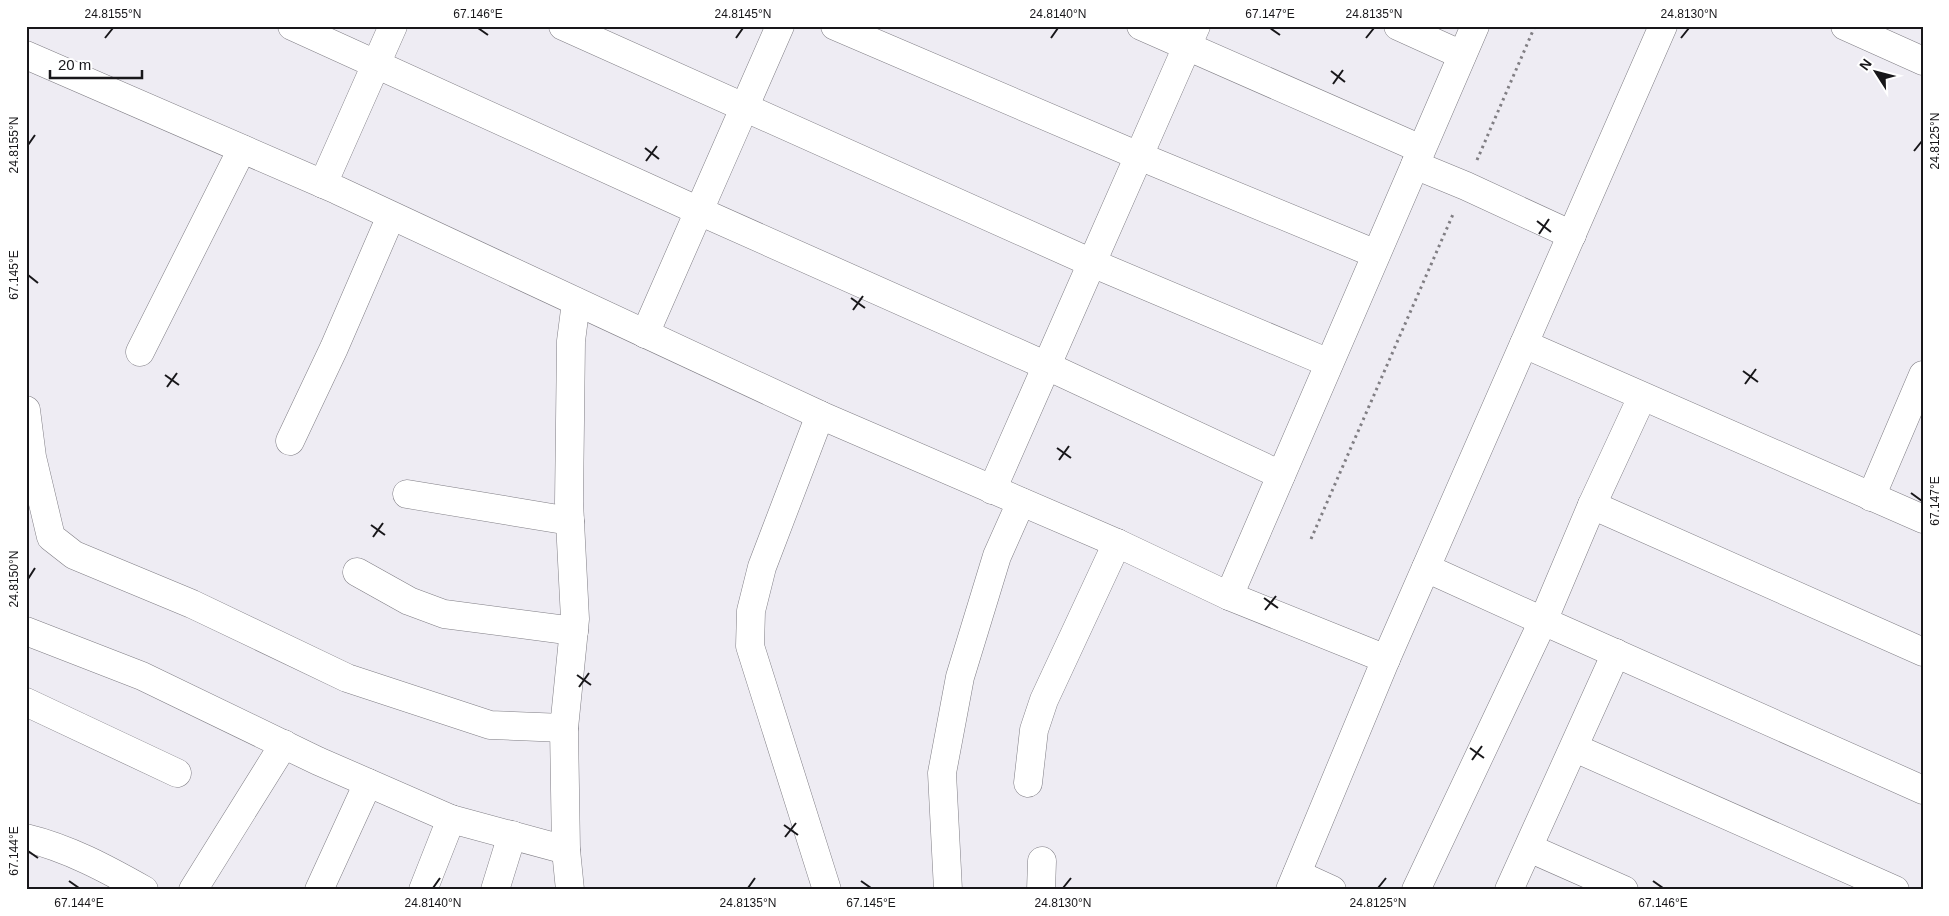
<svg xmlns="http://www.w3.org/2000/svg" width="1949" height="916" font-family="Helvetica,sans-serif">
	<rect width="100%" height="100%" fill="#eeecf3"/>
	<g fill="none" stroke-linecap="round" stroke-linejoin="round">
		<defs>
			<g id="minor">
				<polyline points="292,26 699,211 1047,366 1281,475"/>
				<polyline points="563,26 1092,263 1329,363"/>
				<polyline points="835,26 1139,156 1376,254"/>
				<polyline points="1141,26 1421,149"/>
				<polyline points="1398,26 1462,55"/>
				<polyline points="1845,26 1923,61"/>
				<polyline points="1415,165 1466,186 1572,235"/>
				<polyline points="323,184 393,26"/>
				<polyline points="645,334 780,26"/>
				<polyline points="1524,344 1923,519"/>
				<polyline points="140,352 242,149"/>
				<polyline points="26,410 32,457 51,537 74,555 192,604 347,678 490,725 564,728"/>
				<polyline points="820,415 762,567 751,611 750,646 827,890"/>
				<polyline points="290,441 334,348 391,216"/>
				<polyline points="992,490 1196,26"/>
				<polyline points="407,494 570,521"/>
				<polyline points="1871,497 1923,375"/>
				<polyline points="1592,505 1923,652"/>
				<polyline points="1426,568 1543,621 1923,790"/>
				<polyline points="357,572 409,601 444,614 574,631"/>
				<polyline points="1229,596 1475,26"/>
				<polyline points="26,631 142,676 318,761 451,819 566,850"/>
				<polyline points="26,702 177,773"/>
				<polyline points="1575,748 1895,890"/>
				<polyline points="1028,783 1034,730 1044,700 1117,543"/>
				<path d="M 26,838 C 68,848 107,869 144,890"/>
				<polyline points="1529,848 1624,890"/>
				<polyline points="1297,874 1332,890"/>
				<polyline points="193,890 284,744"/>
				<polyline points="319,890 368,783"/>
				<polyline points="423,890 451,819"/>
				<polyline points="495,890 512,835"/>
				<polyline points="570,890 566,850 564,728 575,619 569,502 571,341 576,302"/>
				<polyline points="948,890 942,773 960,677 997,556 1021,502"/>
				<polyline points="1041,890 1042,861"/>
				<polyline points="1416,890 1543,621 1592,505 1642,397"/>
				<polyline points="1509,890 1616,653"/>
			</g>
			<g id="tertiary">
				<polyline points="26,55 337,190 820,415 1117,543 1229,596 1386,659"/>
				<polyline points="1290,890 1386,659 1663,26"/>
			</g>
		</defs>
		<use href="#minor" stroke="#7f7d84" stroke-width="29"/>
		<use href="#tertiary" stroke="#7f7d84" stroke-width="29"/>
		<g stroke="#807e83" stroke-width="3" stroke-dasharray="2.5 4" stroke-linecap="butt">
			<polyline points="1477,160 1535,26"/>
			<polyline points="1311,539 1454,212"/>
		</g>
		<use href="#minor" stroke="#fff" stroke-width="28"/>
		<use href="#tertiary" stroke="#fff" stroke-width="28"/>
	</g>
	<path fill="none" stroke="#18171a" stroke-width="2" d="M 478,28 L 488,35M 1270,28 L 1280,35M 105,38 L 113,28M 736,38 L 743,28M 1051,38 L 1058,28M 1366,38 L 1374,28M 1681,38 L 1689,28M 1331,71 L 1345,82M 1333,84 L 1343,70M 28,145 L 35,135M 645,148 L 659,159M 1914,151 L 1922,141M 646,161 L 657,146M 1537,221 L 1551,232M 1539,234 L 1549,219M 28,275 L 38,283M 851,298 L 865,308M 853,310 L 863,296M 1743,371 L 1758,382M 165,375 L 179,385M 1745,384 L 1756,369M 167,387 L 177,373M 1057,448 L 1071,458M 1059,460 L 1069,446M 1911,493 L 1922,501M 371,525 L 385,535M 373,537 L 383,523M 28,579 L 35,568M 1264,598 L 1278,608M 1265,610 L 1276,596M 577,675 L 591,685M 579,687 L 589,673M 1470,748 L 1484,758M 1472,760 L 1482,746M 784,825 L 798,835M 785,837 L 796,823M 28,851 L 38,858M 69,881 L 79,888M 861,881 L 871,888M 1653,881 L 1663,888M 433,888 L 440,878M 748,888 L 755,878M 1063,888 L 1071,878M 1378,888 L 1386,878"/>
	<rect width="1949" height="916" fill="none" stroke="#ffffff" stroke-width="55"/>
	<g transform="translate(1876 72) rotate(306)" stroke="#ffffff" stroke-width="4" paint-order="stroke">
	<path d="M0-4L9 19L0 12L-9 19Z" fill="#18171a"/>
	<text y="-8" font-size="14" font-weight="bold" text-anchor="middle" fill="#18171a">N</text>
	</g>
	<path d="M50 70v8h92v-8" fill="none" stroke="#18171a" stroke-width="2.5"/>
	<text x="58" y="70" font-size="15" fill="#18171a" stroke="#ffffff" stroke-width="4" paint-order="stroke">20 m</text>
	<rect x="28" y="28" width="1894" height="860" fill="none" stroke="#18171a" stroke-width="2"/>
	<g font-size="12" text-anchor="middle" fill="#18171a">
		<text x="113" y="18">24.8155°N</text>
		<text x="478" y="18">67.146°E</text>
		<text x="743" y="18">24.8145°N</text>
		<text x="1058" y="18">24.8140°N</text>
		<text x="1270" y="18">67.147°E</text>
		<text x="1374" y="18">24.8135°N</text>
		<text x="1689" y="18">24.8130°N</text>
		<text transform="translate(1935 141) rotate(-90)" y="4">24.8125°N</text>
		<text transform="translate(14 145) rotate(-90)" y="4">24.8155°N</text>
		<text transform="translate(14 275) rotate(-90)" y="4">67.145°E</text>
		<text transform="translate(1935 501) rotate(-90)" y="4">67.147°E</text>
		<text transform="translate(14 579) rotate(-90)" y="4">24.8150°N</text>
		<text transform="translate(14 851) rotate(-90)" y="4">67.144°E</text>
		<text x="79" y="907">67.144°E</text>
		<text x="433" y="907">24.8140°N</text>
		<text x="748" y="907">24.8135°N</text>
		<text x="871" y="907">67.145°E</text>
		<text x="1063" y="907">24.8130°N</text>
		<text x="1378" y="907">24.8125°N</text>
		<text x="1663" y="907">67.146°E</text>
	</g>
</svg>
